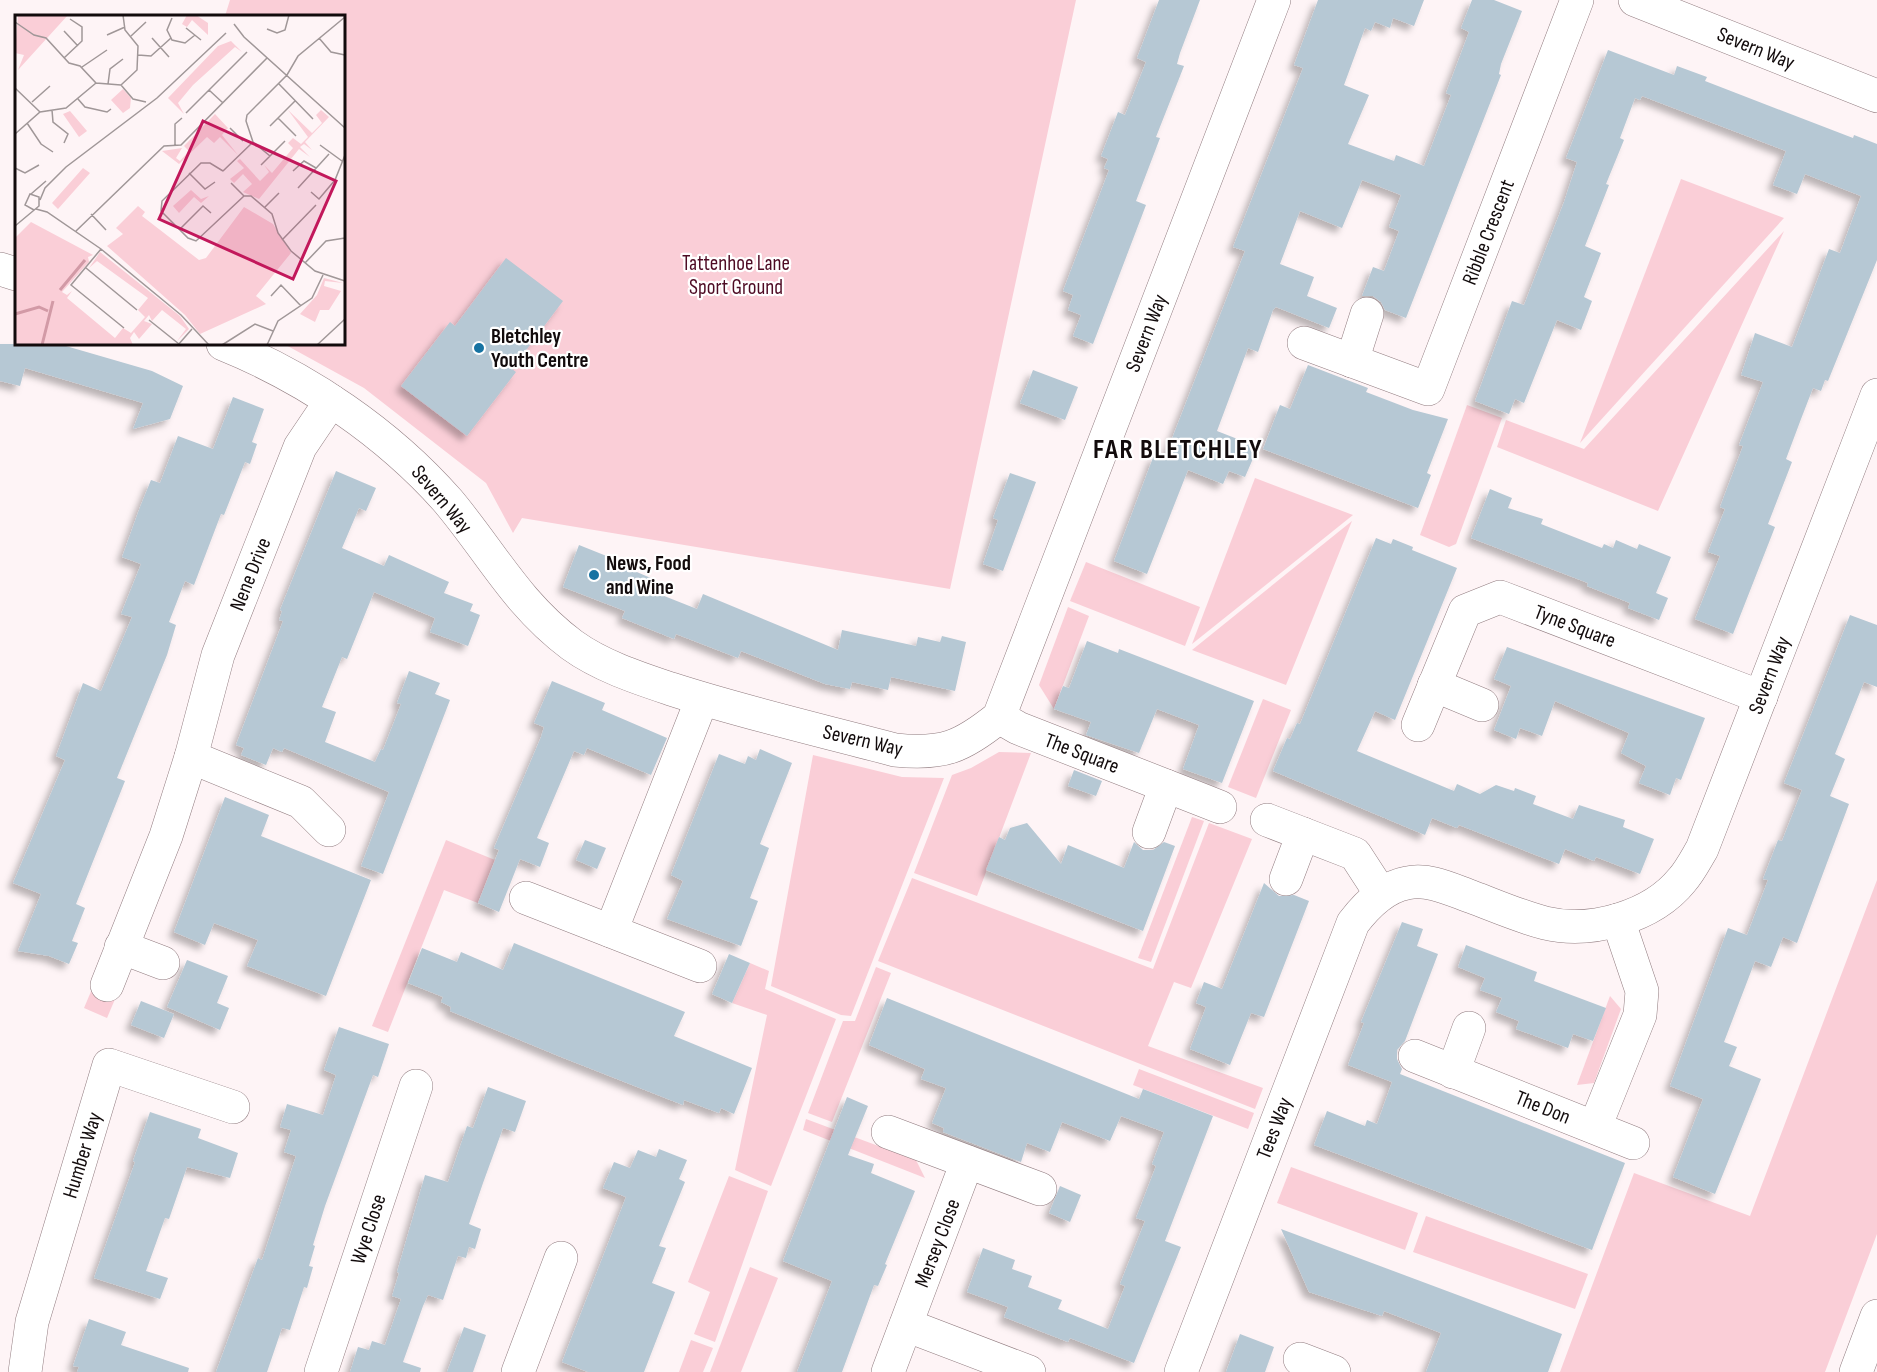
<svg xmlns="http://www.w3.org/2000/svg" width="1877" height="1372" font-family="'Sofia Sans Condensed',sans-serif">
	<defs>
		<filter id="shadow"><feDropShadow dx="-5.5" dy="5.5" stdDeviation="3" flood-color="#0004"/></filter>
	</defs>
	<rect width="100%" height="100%" fill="#fef4f6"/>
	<g fill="#faced7">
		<polygon points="230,0 1076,0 950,589 522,518 513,533 486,483 364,388 284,344 344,344 344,16 225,16"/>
		<polygon points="1681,179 1784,218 1580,443"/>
		<polygon points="1784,231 1658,511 1497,447 1506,420 1584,449"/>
		<polygon points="1467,405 1502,418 1456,544 1449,547 1420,535"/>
		<polygon points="1255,478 1353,515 1192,644"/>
		<polygon points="1352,521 1286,685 1192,650"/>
		<polygon points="1086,562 1200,607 1185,646 1070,601"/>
		<polygon points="1068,607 1089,616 1054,709 1039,685"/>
		<polygon points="1263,699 1291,710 1256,798 1228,787"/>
		<polygon points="999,752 1031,753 977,896 914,873 952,775 971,768"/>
		<polygon points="813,755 902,777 944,778 851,1016 841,1015 771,986"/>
		<polygon points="1192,817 1204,821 1151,962 1138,958"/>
		<polygon points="1209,823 1252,839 1191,988 1174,982 1148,1046 1263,1088 1255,1109 878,961 912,878 1153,969"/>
		<polygon points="446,840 495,860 478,903 444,890 388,1032 372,1026"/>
		<polygon points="1877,880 1877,1234 1825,1372 1560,1372 1634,1173 1750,1216"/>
		<polygon points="750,963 769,971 765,989 836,1019 771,1186 735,1170 767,1015 732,1003"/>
		<polygon points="876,967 891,973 832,1122 808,1113 843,1021 855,1021"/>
		<polygon points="95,982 118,992 107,1018 84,1008"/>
		<polygon points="1610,996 1621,1009 1594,1083 1577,1085"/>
		<polygon points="1139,1069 1254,1113 1248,1129 1133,1085"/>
		<polygon points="806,1119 916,1160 925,1178 803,1130"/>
		<polygon points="1291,1167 1418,1213 1405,1250 1277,1203"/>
		<polygon points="729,1176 768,1191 715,1342 694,1334 710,1292 688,1282"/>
		<polygon points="1426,1216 1588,1274 1575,1309 1413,1252"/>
		<polygon points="750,1267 778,1278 741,1372 710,1372"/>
		<polygon points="691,1340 713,1348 703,1372 679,1372"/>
	</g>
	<g fill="#b6c8d4" filter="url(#shadow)">
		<polygon points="1159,0 1200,0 1180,53 1177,64 1184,66 1156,137 1160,138 1136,201 1146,205 1093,344 1073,336 1081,315 1068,310 1073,295 1063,291 1109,170 1104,168 1108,159 1101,156 1118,112 1125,115 1146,62 1137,58"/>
		<polygon points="1318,0 1424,0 1414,26 1393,18 1390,28 1375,22 1371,31 1365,28 1344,85 1369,95 1348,144 1394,161 1396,155 1424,166 1451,95 1446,93 1469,32 1461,28 1472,0 1494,0 1522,11 1501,64 1499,74 1501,75 1406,318 1385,310 1381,302 1373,296 1362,296 1373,267 1384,271 1399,231 1389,227 1401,195 1362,180 1342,228 1300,211 1280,264 1314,277 1307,296 1337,308 1329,328 1276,307 1273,310 1258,352 1248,348 1217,431 1258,447 1245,477 1229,471 1223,484 1188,470 1147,574 1114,561 1154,455 1164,459 1245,251 1233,247 1303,68 1294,65"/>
		<polygon points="1608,50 1674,75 1677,66 1707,77 1705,81 1767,105 1853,138 1854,135 1877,144 1877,260 1828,381 1825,380 1821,391 1813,388 1801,419 1786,459 1792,462 1768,524 1775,527 1733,634 1695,619 1720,556 1708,552 1725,509 1720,507 1743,446 1739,445 1763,382 1741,375 1755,333 1792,347 1829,249 1840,253 1861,196 1805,174 1797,194 1773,185 1786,151 1642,96 1640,100 1635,98 1620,138 1624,140 1606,184 1609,185 1585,246 1601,253 1584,297 1592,301 1581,330 1557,320 1524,403 1515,399 1509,414 1475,401 1512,301 1524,305 1564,202 1577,162 1566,158"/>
		<polygon points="506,258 563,301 512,369 516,372 467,436 401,386 450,322 455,326"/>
		<polygon points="0,344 59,344 152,371 183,386 170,419 133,429 143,403 25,368 20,386 0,381"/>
		<polygon points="1308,365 1368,388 1366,392 1413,410 1448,419 1427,473 1431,475 1418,508 1263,449 1280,405 1290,409"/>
		<polygon points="1033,370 1078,387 1065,420 1020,403"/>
		<polygon points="233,397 264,409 252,442 257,444 250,464 245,462 224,515 221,514 194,585 185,581 169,622 176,625 167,655 117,778 125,781 76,904 85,908 72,941 78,943 69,964 49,956 18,951 41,894 13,883 65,760 56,756 83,683 101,691 132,617 121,614 141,564 122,557 140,507 151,480 160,483 178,436 213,449"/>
		<polygon points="336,471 376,488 366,511 359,508 342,548 384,566 389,555 449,582 444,593 473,604 470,611 480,615 468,646 430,632 435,618 374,592 347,659 342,657 322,707 336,712 325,742 375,762 381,749 383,750 401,704 397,703 409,671 440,683 435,694 450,700 383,874 361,866 389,792 284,748 282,752 273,748 266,765 241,755 244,748 236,745 283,621 279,620 282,611 280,610"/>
		<polygon points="1010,473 1036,482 1003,571 983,564 998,520 993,518"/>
		<polygon points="1490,489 1512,498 1508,508 1543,519 1541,524 1602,548 1604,544 1613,548 1616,540 1637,549 1639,544 1671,557 1656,593 1668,598 1659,620 1628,608 1630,603 1587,586 1588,583 1471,538"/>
		<polygon points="1376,538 1391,544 1393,539 1413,547 1412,550 1457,568 1395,720 1375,711 1357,751 1454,791 1457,784 1480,794 1496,785 1514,791 1515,788 1536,796 1533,804 1573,819 1579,805 1625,820 1623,827 1654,839 1640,874 1596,857 1594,861 1565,849 1559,864 1459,825 1457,828 1432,818 1425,835 1273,771 1287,738 1290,739 1297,723 1300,724"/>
		<polygon points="579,545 624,563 623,566 653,579 649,590 697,609 703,594 838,650 842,630 916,646 918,637 940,642 942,636 966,642 955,691 891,677 888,690 852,682 850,689 825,684 741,651 738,658 676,634 674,639 622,618 625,611 563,587"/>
		<polygon points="1850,615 1877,625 1877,687 1864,682 1835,754 1845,759 1830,796 1849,804 1797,943 1783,937 1771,967 1755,961 1724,1042 1737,1047 1729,1066 1761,1079 1715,1194 1673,1177 1703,1099 1670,1086 1728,928 1747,935 1768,880 1763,879 1778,840 1782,841 1802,790 1784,783"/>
		<polygon points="1087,641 1118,653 1119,649 1254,701 1222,783 1183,769 1199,725 1157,709 1139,753 1086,735 1091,722 1054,709 1063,686 1069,688"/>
		<polygon points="1507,647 1705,718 1681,780 1676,778 1670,795 1639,783 1646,766 1621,753 1629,733 1555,701 1542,736 1520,728 1516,739 1494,730 1511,686 1494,679"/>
		<polygon points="552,681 605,703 602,710 667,738 651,775 587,748 584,755 574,751 537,838 549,843 540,867 520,859 499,912 478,903 499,850 494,848 541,737 544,727 534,723"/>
		<polygon points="760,749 792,763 760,844 769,848 750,898 758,901 741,946 667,919 683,881 671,875 719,754 745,764 748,756 756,760"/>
		<polygon points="1074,770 1102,781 1096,796 1068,786"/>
		<polygon points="225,797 269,815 261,836 371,880 326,996 247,966 258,940 214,923 205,945 174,932"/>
		<polygon points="1027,823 1061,864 1068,845 1124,868 1134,842 1143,850 1153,850 1164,842 1175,846 1143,931 986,870 999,837 1005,840 1010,828"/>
		<polygon points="585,840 606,848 597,869 576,860"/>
		<polygon points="1264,883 1279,896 1294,895 1309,901 1264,1017 1251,1013 1230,1065 1190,1049 1206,1007 1196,1003 1204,982 1222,989"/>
		<polygon points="1402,922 1423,929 1417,946 1438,954 1405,1041 1397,1050 1397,1059 1402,1069 1400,1074 1625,1163 1592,1250 1314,1145 1327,1111 1365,1126 1367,1120 1377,1124 1392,1082 1348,1065 1364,1023 1361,1022"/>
		<polygon points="514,943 685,1012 674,1036 752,1068 734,1114 721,1108 719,1113 684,1100 683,1105 561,1057 450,1011 451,1007 441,1002 443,997 408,983 422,948 457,962 461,952 503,970"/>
		<polygon points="1466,945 1537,972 1534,981 1606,1008 1593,1041 1573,1034 1568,1048 1516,1029 1519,1021 1496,1012 1502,998 1480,990 1485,978 1458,967"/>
		<polygon points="729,954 750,963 732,1003 712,994"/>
		<polygon points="187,960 228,976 217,1003 229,1008 220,1030 167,1007"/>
		<polygon points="887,998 1139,1099 1143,1089 1213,1116 1165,1241 1181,1247 1134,1363 1070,1338 1068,1342 1004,1317 1008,1307 967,1292 983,1248 1015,1260 1012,1269 1032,1276 1028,1287 1062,1300 1058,1309 1108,1329 1125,1286 1120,1284 1145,1221 1136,1218 1156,1166 1152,1164 1164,1132 1121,1116 1110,1141 1062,1122 1050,1152 1027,1143 1021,1162 943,1132 944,1128 932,1123 946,1088 921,1079 925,1069 869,1045"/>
		<polygon points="141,1001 174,1014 164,1038 131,1025"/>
		<polygon points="339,1027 389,1044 378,1077 373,1075 325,1206 313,1245 315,1246 309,1266 313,1267 307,1288 304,1287 290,1330 282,1328 267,1372 216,1372 258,1258 262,1260 296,1156 284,1152 291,1130 280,1127 287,1104 323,1115 336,1075 324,1070"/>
		<polygon points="488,1087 526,1101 515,1132 503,1128 483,1183 469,1224 481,1229 475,1249 469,1247 466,1258 458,1256 443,1300 428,1295 423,1306 403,1362 421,1368 420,1372 350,1372 358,1347 369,1350 372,1341 385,1345 401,1299 392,1296 399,1273 397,1272 425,1175 448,1182 467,1126 473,1128"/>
		<polygon points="847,1097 868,1106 848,1155 874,1164 871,1173 915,1191 885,1264 887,1265 878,1286 874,1285 842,1372 797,1372 832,1281 783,1261"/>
		<polygon points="150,1112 201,1129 198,1138 238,1153 230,1178 187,1167 169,1219 165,1218 146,1271 168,1278 160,1299 94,1278 135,1162 133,1161"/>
		<polygon points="659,1149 687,1160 679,1179 685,1182 659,1246 666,1248 652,1283 675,1292 644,1372 588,1372 562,1362 626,1197 603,1188 614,1162 630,1168 638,1150 656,1157"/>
		<polygon points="1060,1186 1081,1195 1070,1222 1049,1213"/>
		<polygon points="1281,1229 1562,1334 1548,1372 1426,1372 1441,1333 1384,1311 1382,1316 1309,1292"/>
		<polygon points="89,1319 126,1332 121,1345 189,1368 188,1372 77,1372 79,1367 73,1366"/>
		<polygon points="464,1327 486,1335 473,1372 447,1372"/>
		<polygon points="1240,1334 1274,1347 1265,1372 1226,1372"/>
	</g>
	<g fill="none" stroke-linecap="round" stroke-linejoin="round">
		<defs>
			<g id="street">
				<polyline points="1635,0 1877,96"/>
				<polyline points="0,269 16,274"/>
				<polyline points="1304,343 1428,389 1577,0"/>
				<path d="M 223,344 C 307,378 388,433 448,501 C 491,552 516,603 572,645 C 601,666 638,678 671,689 C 745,713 820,730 895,750 C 943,755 962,747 999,717 L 1274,0"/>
				<polyline points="1352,361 1367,314"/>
				<polyline points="1434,685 1482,705"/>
				<polyline points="999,717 1018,728 1220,807"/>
				<polyline points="1418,725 1465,611 1500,597 1761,697"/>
				<polyline points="191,757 301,802 329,830"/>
				<polyline points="1267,820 1355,854 1381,894"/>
				<polyline points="1149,832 1166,786"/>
				<polyline points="1286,879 1303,834"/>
				<polyline points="526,898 700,966"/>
				<polyline points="611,931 702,699"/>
				<polyline points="121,947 163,963"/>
				<polyline points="107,985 166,836 191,757 218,655 300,447 331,401"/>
				<polyline points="1415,1056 1633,1143"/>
				<polyline points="1453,1072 1469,1028"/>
				<polyline points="1595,1127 1640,1015 1642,991 1618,920"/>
				<polyline points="888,1132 1040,1189"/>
				<polyline points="906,1325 1029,1372"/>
				<polyline points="1300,1359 1334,1372"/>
				<polyline points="25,1372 32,1322 109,1065 233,1107"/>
				<polyline points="321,1372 416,1086"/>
				<polyline points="518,1372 561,1258"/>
				<polyline points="888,1372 967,1162"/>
				<path d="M 1181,1372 L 1353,923 C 1366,906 1384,887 1407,883 C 1429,878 1452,890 1472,897 C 1496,906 1521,917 1545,923 C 1591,934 1652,917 1682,880 C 1690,871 1696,859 1702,849 L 1877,395"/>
				<polyline points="1856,1372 1877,1316"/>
			</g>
		</defs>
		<use href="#street" stroke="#927d81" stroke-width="34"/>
		<use href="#street" stroke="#fff" stroke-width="33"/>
	</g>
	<g fill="#1773a2" stroke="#fff" stroke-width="2">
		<circle cx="479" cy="348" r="6"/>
		<circle cx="594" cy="575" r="6"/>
	</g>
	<g text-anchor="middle" stroke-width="4.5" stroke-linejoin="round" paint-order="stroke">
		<g font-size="21" fill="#120b0c" stroke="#fff">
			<text transform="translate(1756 48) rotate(22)" y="7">Severn Way</text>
			<text transform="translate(1488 232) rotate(-69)" y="7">Ribble Crescent</text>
			<text transform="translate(1146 333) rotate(-69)" y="7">Severn Way</text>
			<text transform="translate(442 499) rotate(50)" y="7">Severn Way</text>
			<text transform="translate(250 574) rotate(-68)" y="7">Nene Drive</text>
			<text transform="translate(1575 626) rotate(21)" y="7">Tyne Square</text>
			<text transform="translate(1769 675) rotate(-69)" y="7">Severn Way</text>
			<text transform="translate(863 740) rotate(13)" y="7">Severn Way</text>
			<text transform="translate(1082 753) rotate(21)" y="7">The Square</text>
			<text transform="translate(1543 1107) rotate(22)" y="7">The Don</text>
			<text transform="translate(1274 1128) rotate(-69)" y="7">Tees Way</text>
			<text transform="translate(82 1155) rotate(-73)" y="7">Humber Way</text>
			<text transform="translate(368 1229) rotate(-72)" y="7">Wye Close</text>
			<text transform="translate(937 1243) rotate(-69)" y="7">Mersey Close</text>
		</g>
		<g font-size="21" fill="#4e0b24" stroke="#fff">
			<text x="736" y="270">Tattenhoe Lane<tspan x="736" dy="24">Sport Ground</tspan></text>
		</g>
		<g font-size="21" font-weight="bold" fill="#120b0c" stroke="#fff" text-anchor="start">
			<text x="491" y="343">Bletchley<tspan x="491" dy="24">Youth Centre</tspan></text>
			<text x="606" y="570">News, Food<tspan x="606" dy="24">and Wine</tspan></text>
		</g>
		<g font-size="27" font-weight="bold" letter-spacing="1.5" fill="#120b0c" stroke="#fff">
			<text x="1178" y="458">FAR BLETCHLEY</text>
		</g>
	</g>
	<g transform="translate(15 15)">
		<rect width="330" height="330" fill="#fef4f6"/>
		<path d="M 3,0 L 53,0 L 3,55 L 9,40 L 0,38 ZM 172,0 L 181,0 L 193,8 L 193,20 L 177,5 L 172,12 L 167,9 ZM 216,26 L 227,37 L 220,32 L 178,70 L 163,88 L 169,99 L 153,83 L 203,31 ZM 108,74 L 116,83 L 115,93 L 108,98 L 96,85 ZM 273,95 L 297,118 L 307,108 L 301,100 L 306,95 L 314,102 L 290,127 L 297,135 L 289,129 L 285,132 L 295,142 L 284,134 L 244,184 L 228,177 L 237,169 L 228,159 L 219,168 L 215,164 L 229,153 L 222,146 L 225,144 L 245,166 L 254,157 L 249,150 L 257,158 L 278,133 L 273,128 L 278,123 L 286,129 L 293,122 ZM 55,96 L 72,116 L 64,122 L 48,99 ZM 200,99 L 213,113 L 207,120 L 223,140 L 205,122 L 199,128 L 192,122 L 164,149 L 147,136 L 167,133 L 161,143 L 165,146 L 174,136 L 169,131 ZM 68,153 L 75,158 L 43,194 L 37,188 ZM 176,175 L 186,184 L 194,181 L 186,188 L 179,182 L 164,198 L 158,191 ZM 123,191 L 130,197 L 127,201 L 184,245 L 191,243 L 229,192 L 258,209 L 276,238 L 241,281 L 251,289 L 185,319 L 170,300 L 92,231 L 108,219 L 101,213 ZM 16,207 L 78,240 L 73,242 L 74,247 L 47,277 L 52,280 L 57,276 L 52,283 L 100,323 L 108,313 L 116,318 L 130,302 L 123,295 L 133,283 L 82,246 L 74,253 L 85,237 L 165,301 L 174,314 L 162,326 L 171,314 L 147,295 L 137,306 L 134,300 L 129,306 L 137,309 L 124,324 L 119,317 L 115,323 L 118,330 L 0,330 L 0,223 ZM 309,263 L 328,268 L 310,266 L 309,271 L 326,276 L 314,295 L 305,295 L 300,307 L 285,299 L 302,280 Z" fill="#faced7"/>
		<path fill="none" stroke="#d29aa6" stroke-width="3" d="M 45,275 L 70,245M 0,299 L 24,292 L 33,296M 27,330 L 38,286"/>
		<path fill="none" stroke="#a09798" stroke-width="1.5" d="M 157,3 L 152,15 L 157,25 L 170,28 L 180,20M 0,7 L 19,20 L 31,23 L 54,48 L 65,51 L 81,68 L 106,70M 219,9 L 229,22 L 330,113M 171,13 L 186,25M 252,14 L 262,18 L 270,15 L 274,0M 49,16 L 63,31M 92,20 L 110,12M 116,21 L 131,7M 137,23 L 154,42M 304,23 L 316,37 L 330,40M 123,40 L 136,41 L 156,23M 49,43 L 67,26 L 67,12 L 55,4M 67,52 L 92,35M 93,69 L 95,54 L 108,44M 264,69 L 298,104M 106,70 L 122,55 L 123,31 L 110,15 L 108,0M 106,70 L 118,84 L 131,87M 0,73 L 25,97M 194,75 L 208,88M 63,84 L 70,92 L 92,97 L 96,94M 17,87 L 35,71M 37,95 L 38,107 L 53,119 L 49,128M 171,98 L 232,37M 263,103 L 281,121M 12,108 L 26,129 L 38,137M 255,111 L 280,86M 215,113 L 228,126M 0,119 L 25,97 L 51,93 L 81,68M 238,127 L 231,106 L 232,100 L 272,60 L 283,41 L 330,2M 238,127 L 255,141M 160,130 L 160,109 L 167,103M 305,130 L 327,146M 246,150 L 270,126M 0,153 L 10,158 L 24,150M 208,156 L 195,148 L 186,148 L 147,186 L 146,196 L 173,223 L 181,226 L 229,181 L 236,181 L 257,199 L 263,218 L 276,236 L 300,256 L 330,266M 208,156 L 238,127M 278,156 L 289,146 L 301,153M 174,158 L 190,174 L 200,167M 216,168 L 229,181M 283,173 L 314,139M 296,177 L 304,184 L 320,165 L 330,140M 16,179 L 31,166M 25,185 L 30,173 L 51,152 L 142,83 L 211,18M 250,192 L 264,178M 21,194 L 32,197 L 86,234 L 166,300 L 194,330M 76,199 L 91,215M 0,211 L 24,191 L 24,182 L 15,179 L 10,190 L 19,195M 164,215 L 188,191 L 196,198M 61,216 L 149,131 L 166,130 L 252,43M 267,225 L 301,190M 86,234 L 56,270 L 109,313M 290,248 L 311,226 L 330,223M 71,253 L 122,295M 256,281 L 266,270 L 286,291M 134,305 L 164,329M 163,330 L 177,314M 207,330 L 240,309 L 258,316M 252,330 L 263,306 L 297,283 L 308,260M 302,330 L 330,304"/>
		<path fill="#c2185b" fill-opacity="0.15" stroke="#c2185b" stroke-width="3" d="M 188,106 L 321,166 L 278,264 L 144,204 Z"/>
		<rect width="330" height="330" fill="none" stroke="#120b0c" stroke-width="3"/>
	</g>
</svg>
